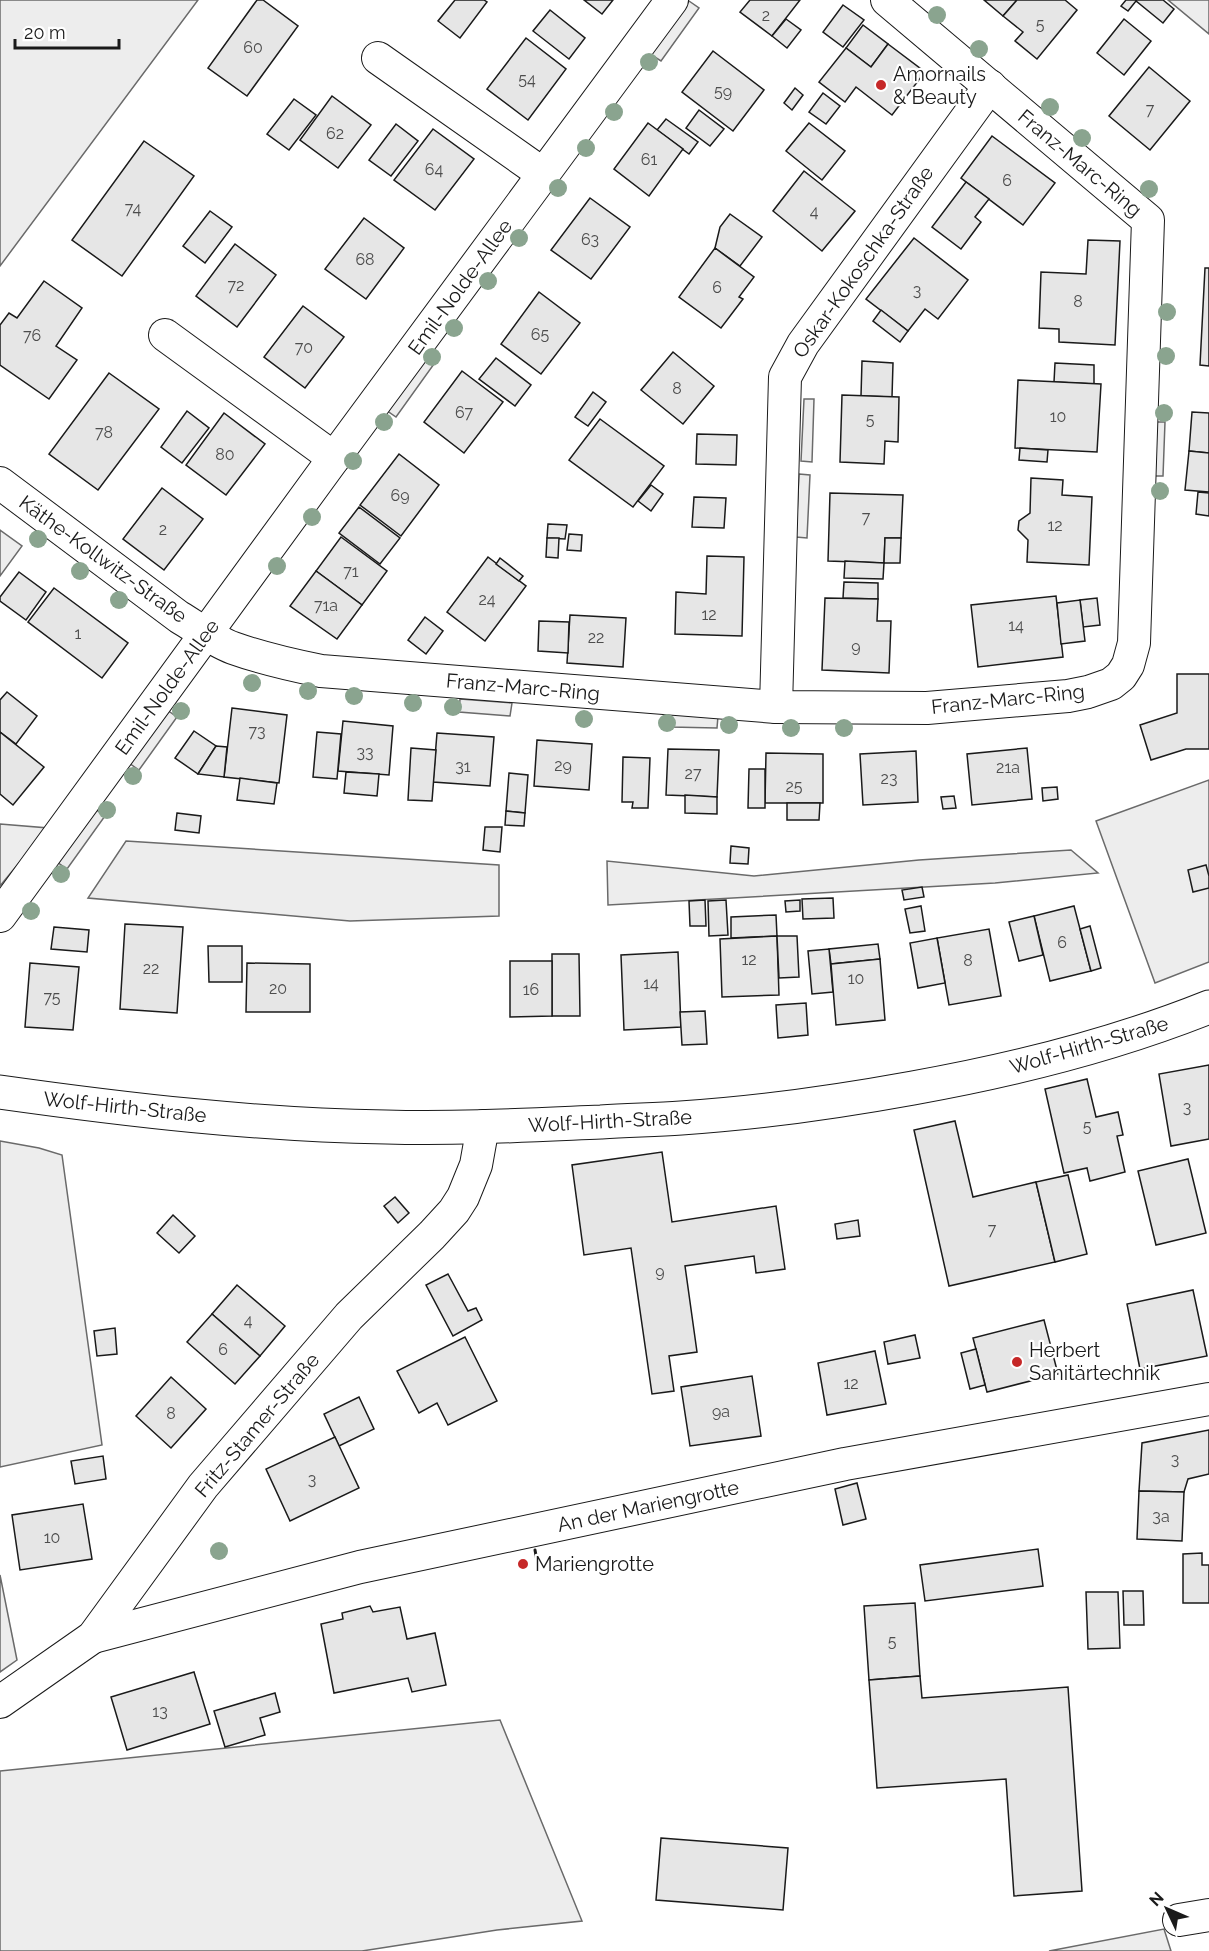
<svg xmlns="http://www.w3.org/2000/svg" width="1209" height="1951" font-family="Raleway,sans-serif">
	<rect width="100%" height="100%" fill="#fff"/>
	<g fill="#ededed" stroke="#6a6a6a" stroke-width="1.5">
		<polygon points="0,0 198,0 0,266"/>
		<polygon points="1168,0 1209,0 1209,34"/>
		<polygon points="689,1 699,8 661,61 650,54"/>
		<polygon points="424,357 434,364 396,417 386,410"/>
		<polygon points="804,399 814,399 812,462 801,461"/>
		<polygon points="1152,422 1165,422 1163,476 1150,476"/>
		<polygon points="799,474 810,475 807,538 796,537"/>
		<polygon points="0,530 22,546 0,576"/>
		<polygon points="460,699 512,703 510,716 459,712"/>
		<polygon points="167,710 177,717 139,770 129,763"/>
		<polygon points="670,714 718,716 717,728 670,727"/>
		<polygon points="1209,780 1209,962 1155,983 1096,821"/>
		<polygon points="95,809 105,816 67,869 57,862"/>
		<polygon points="0,824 48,828 0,886"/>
		<polygon points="126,841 499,865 499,916 350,921 88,898"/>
		<polygon points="1071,850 1098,873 995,883 608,905 607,861 754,876 919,860"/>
		<polygon points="0,1141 39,1148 62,1155 102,1445 0,1467"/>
		<polygon points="0,1575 17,1660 0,1672"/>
		<polygon points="500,1720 582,1921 497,1930 362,1951 0,1951 0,1771"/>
		<polygon points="1164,1929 1171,1951 1049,1951"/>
	</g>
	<g fill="#e6e6e6" stroke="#1a1a1a" stroke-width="1.5">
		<polygon points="257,0 263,0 298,26 247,96 208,68"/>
		<polygon points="455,0 484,0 487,2 460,38 438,21"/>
		<polygon points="584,0 613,0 602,14"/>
		<polygon points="750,0 800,0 772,36 740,12"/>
		<polygon points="984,0 1017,0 1003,16"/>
		<polygon points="1017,0 1065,0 1077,10 1037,59 1015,41 1023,32 1003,16"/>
		<polygon points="1126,0 1163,0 1174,9 1163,23 1136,1 1128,11 1121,6"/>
		<polygon points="843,5 864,20 843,47 823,32"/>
		<polygon points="550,10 585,38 569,59 533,31"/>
		<polygon points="786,19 801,30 787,48 772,36"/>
		<polygon points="1124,19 1151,41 1124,75 1097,53"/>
		<polygon points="863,25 888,44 871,67 846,48"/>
		<polygon points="526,38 566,69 528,120 487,89"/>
		<polygon points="888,44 925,72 892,115 856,87 845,102 819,82 846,48 871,67"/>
		<polygon points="713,51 764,90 733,131 682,92"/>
		<polygon points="1149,67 1190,101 1150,150 1109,116"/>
		<polygon points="795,88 803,95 792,110 784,103"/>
		<polygon points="823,93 840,106 826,124 809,112"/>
		<polygon points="332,96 371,125 338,168 300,140"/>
		<polygon points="294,99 316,115 289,150 267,134"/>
		<polygon points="699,110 724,129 710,146 686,128"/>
		<polygon points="666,119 698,142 689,154 657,130"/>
		<polygon points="648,123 683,149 649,196 614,169"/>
		<polygon points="809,123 845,151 822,180 786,151"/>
		<polygon points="396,124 418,141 391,176 369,160"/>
		<polygon points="433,129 474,159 435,210 394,180"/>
		<polygon points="992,136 1055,183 1023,225 961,178"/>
		<polygon points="144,141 194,176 122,276 72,240"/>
		<polygon points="804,171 855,211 822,251 773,211"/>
		<polygon points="966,182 989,199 975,217 981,222 961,249 932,227"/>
		<polygon points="590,198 630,227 591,279 551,250"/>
		<polygon points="210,211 232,227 205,263 183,246"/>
		<polygon points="730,214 762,237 740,266 715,248 720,227"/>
		<polygon points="364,218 404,248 366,299 325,269"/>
		<polygon points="914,238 968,280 938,319 925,309 908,331 866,299"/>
		<polygon points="1088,240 1120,241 1115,345 1059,342 1059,329 1039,328 1041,272 1086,274"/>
		<polygon points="235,244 276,275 237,327 196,296"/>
		<polygon points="715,248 754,277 739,297 743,299 721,328 679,297"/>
		<polygon points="1205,268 1209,268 1209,366 1200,365"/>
		<polygon points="44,281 82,308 56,346 77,360 49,399 0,365 0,325 9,313 17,318"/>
		<polygon points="539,292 580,323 541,374 501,344"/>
		<polygon points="303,306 344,337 305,388 264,357"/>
		<polygon points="881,310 908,331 900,342 873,321"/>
		<polygon points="673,352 714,386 683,424 641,390"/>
		<polygon points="496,358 531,385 515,406 479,379"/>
		<polygon points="862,361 893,363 892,397 861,396"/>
		<polygon points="1055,363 1094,365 1094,384 1054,382"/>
		<polygon points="462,371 503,402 464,453 424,422"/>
		<polygon points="109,373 159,409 98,490 49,454"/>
		<polygon points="1018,380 1101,384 1097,452 1015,448"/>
		<polygon points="593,392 606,402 588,426 575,417"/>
		<polygon points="842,395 899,397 898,442 885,441 884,464 840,462"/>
		<polygon points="187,411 209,428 182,463 161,447"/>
		<polygon points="1192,412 1209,413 1209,453 1189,451"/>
		<polygon points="224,413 265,444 226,495 186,465"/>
		<polygon points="600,419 664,466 633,507 569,460"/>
		<polygon points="697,434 737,435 736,465 696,464"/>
		<polygon points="1020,448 1048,450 1047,462 1019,460"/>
		<polygon points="1189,451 1209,453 1209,492 1185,490"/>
		<polygon points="399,454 439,485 401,536 360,505"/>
		<polygon points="1031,478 1063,480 1062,495 1092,497 1089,565 1027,562 1028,540 1018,530 1019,521 1030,513"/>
		<polygon points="651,485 663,494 651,511 638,501"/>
		<polygon points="162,488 203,519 164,570 123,539"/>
		<polygon points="1198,492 1209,493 1209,516 1196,514"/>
		<polygon points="830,493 903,495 901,538 885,538 884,563 828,561"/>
		<polygon points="694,497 726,498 724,528 692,527"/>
		<polygon points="359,507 400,538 380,564 339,533"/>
		<polygon points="548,524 567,525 565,539 547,538"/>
		<polygon points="569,534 582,535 581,551 567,550"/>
		<polygon points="341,537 387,571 362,605 316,571"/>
		<polygon points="547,538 559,538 558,558 546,557"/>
		<polygon points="885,538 901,538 900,563 884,563"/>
		<polygon points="707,556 744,557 742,636 675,634 676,592 706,594"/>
		<polygon points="488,557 526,586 485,641 447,612"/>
		<polygon points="500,558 523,576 519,581 496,564"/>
		<polygon points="845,561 884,563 883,579 844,578"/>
		<polygon points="316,571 362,605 337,639 290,606"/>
		<polygon points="19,572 46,592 26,620 0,601 0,597"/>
		<polygon points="844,582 878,583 878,599 843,598"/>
		<polygon points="54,588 128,643 102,678 28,622"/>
		<polygon points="1056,596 1063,657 978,667 971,605"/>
		<polygon points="825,598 878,599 877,621 891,621 889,673 822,670"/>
		<polygon points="1097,598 1100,625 1083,627 1080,600"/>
		<polygon points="1080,600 1085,641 1061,644 1057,603"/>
		<polygon points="570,615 626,618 623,667 567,663"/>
		<polygon points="425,617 443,631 426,654 408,640"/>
		<polygon points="539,621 569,622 568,653 538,651"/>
		<polygon points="1177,674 1209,674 1209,749 1186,749 1151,760 1140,725 1177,713"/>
		<polygon points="7,692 37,716 16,744 0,732 0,700"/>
		<polygon points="232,708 287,715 279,783 224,777"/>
		<polygon points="343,721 393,726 389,775 338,771"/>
		<polygon points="194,731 216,746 198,774 175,758"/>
		<polygon points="0,732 44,767 13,805 0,794"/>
		<polygon points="317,732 341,734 337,779 313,777"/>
		<polygon points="437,733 494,737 490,786 433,782"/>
		<polygon points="537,740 592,744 589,790 534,786"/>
		<polygon points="216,746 227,747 224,777 198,774"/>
		<polygon points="411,748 436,750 432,801 408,800"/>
		<polygon points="1027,748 1032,799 972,805 967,754"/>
		<polygon points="668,749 719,750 717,797 666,795"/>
		<polygon points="916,751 918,802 863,805 860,754"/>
		<polygon points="766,753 823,754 823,803 765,803"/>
		<polygon points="623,757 650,758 648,808 632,808 633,802 622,802"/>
		<polygon points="749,769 765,769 765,808 748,808"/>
		<polygon points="346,772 379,774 377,796 344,793"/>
		<polygon points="509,773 528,775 525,813 506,811"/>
		<polygon points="240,778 277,783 274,804 237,800"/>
		<polygon points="1057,787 1058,799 1043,801 1042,788"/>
		<polygon points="685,795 717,797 717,814 685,813"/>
		<polygon points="954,796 956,808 943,809 941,797"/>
		<polygon points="787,803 820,803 819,820 787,820"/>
		<polygon points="506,811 525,813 524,826 505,825"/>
		<polygon points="177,813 201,816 199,833 175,830"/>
		<polygon points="485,827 502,827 500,852 483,850"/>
		<polygon points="731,846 749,848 748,864 730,863"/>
		<polygon points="1206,865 1209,876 1209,888 1193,892 1188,870"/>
		<polygon points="922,887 924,897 904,900 902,890"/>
		<polygon points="833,898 834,918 803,919 802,899"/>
		<polygon points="705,900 706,926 690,926 689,901"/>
		<polygon points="726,900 728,935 709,936 708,901"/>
		<polygon points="800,900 800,911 786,912 785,901"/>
		<polygon points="921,906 925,931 910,933 905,909"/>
		<polygon points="1074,906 1091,971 1050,981 1034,916"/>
		<polygon points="776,915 777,936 731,938 731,917"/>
		<polygon points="1034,916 1043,955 1019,961 1009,922"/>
		<polygon points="125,924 183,927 177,1013 120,1009"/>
		<polygon points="1090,926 1101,968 1091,971 1080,929"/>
		<polygon points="54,927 89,930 87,952 51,949"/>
		<polygon points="989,929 1001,996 949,1005 937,938"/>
		<polygon points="777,936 779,995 722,997 720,939"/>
		<polygon points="777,936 797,936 799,977 779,978"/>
		<polygon points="937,938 945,983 918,988 910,943"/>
		<polygon points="878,944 880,959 831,964 829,949"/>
		<polygon points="208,946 242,946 242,982 209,982"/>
		<polygon points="829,949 833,992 812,994 808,951"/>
		<polygon points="678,952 681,1027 624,1030 621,955"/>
		<polygon points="552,954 579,954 580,1016 552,1016"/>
		<polygon points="880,959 885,1020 836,1025 831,964"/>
		<polygon points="510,961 552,961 552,1016 510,1017"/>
		<polygon points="30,963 79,967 73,1030 25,1027"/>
		<polygon points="247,963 310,964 310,1012 246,1012"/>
		<polygon points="806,1003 808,1035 778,1038 776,1005"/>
		<polygon points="705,1011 707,1044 682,1045 680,1012"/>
		<polygon points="1209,1065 1209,1139 1171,1146 1159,1074"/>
		<polygon points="1087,1079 1096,1117 1118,1112 1123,1135 1117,1136 1125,1172 1090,1181 1087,1168 1064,1173 1045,1089"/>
		<polygon points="955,1121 973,1197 1036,1182 1055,1262 949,1286 914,1130"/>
		<polygon points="662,1152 672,1222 776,1206 785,1269 756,1273 754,1256 685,1266 697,1352 669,1356 674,1391 652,1394 631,1248 584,1255 572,1165"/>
		<polygon points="1188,1159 1206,1233 1156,1245 1138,1171"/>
		<polygon points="1068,1175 1087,1254 1055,1262 1036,1182"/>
		<polygon points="395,1197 409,1213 398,1223 384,1206"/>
		<polygon points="173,1215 195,1236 179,1253 157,1233"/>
		<polygon points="858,1220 860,1236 837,1239 835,1224"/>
		<polygon points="448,1274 468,1311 476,1308 482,1320 453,1336 426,1285"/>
		<polygon points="237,1285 285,1326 260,1356 212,1314"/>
		<polygon points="1193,1290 1207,1356 1140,1369 1127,1304"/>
		<polygon points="212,1314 260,1356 235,1384 187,1342"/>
		<polygon points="1044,1320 1058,1374 987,1392 973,1338"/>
		<polygon points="115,1328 117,1354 97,1356 94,1331"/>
		<polygon points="915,1335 920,1358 888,1364 884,1342"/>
		<polygon points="465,1337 497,1401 448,1425 437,1403 419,1413 397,1371"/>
		<polygon points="976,1349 985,1385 970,1389 961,1353"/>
		<polygon points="875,1351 886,1404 827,1415 818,1363"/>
		<polygon points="752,1376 761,1436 690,1446 681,1387"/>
		<polygon points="171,1377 206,1409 171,1448 136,1416"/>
		<polygon points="359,1397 374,1429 339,1446 324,1414"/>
		<polygon points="1209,1430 1209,1474 1188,1479 1184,1492 1139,1491 1142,1443"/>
		<polygon points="335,1437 359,1488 290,1521 266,1469"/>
		<polygon points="103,1456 106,1479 75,1484 71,1461"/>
		<polygon points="857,1483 866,1519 843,1525 835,1489"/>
		<polygon points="1139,1491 1184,1492 1182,1541 1137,1539"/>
		<polygon points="83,1504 92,1559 20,1570 12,1515"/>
		<polygon points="1038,1549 1043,1586 925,1601 920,1565"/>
		<polygon points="1202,1553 1202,1565 1209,1565 1209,1603 1183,1603 1183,1554"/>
		<polygon points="1123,1591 1143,1591 1144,1625 1124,1625"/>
		<polygon points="1086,1592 1118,1592 1120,1648 1088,1649"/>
		<polygon points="915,1603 920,1676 869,1680 864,1606"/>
		<polygon points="370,1606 373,1612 400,1607 407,1639 435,1633 446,1685 412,1692 408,1678 334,1693 321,1624 343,1619 342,1613"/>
		<polygon points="194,1672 210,1724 127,1750 111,1697"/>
		<polygon points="920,1676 922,1698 1068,1687 1082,1891 1014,1896 1006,1779 877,1788 869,1680"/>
		<polygon points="275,1693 280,1712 260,1718 265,1735 225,1747 214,1711"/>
		<polygon points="661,1838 788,1848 783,1910 656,1900"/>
	</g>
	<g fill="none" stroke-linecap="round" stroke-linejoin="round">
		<defs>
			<g id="street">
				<polyline points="378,58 543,174"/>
				<polyline points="165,335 334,458"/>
				<path d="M 0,483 L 179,617 C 196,627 214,641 233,648 C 261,658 291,665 321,671 L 776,707 L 927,708 L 1068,696 L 1088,692 L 1111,684 L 1121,676 L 1128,665 L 1134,643 L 1148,220 L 887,0"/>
				<polyline points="776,707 785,377 803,344 990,86"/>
				<polyline points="0,916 334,458 672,0"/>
				<polyline points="93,1637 360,1567 845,1464 1209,1399"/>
				<polyline points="0,1702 93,1637 203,1486 349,1316 432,1235 454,1211 463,1197 476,1165 483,1126"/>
				<polyline points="1179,1920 1209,1915"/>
			</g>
			<path id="secondary" d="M 0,1092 C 128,1110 257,1125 386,1127 C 458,1129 530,1125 601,1122 C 628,1120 655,1120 681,1118 C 759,1113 836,1102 913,1088 C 1014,1070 1114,1045 1209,1007"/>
		</defs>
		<use href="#street" stroke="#1a1a1a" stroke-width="34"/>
		<use href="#secondary" stroke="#1a1a1a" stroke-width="35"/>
		<use href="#street" stroke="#fff" stroke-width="32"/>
		<use href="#secondary" stroke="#fff" stroke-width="33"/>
		<polyline stroke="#1a1a1a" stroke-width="3" points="535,1550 538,1567"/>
	</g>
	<g fill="#8aa48f">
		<circle cx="937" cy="15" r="9"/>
		<circle cx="979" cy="49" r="9"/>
		<circle cx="649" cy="62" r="9"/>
		<circle cx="1050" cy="107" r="9"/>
		<circle cx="614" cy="112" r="9"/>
		<circle cx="1082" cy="138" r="9"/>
		<circle cx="586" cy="148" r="9"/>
		<circle cx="558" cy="188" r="9"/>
		<circle cx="1149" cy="189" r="9"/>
		<circle cx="519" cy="238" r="9"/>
		<circle cx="488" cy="281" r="9"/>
		<circle cx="1167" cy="312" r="9"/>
		<circle cx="454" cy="328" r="9"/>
		<circle cx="1166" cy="356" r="9"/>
		<circle cx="432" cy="357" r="9"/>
		<circle cx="1164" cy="413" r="9"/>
		<circle cx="384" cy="422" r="9"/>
		<circle cx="353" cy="461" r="9"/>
		<circle cx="1160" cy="491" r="9"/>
		<circle cx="312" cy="517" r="9"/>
		<circle cx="38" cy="539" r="9"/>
		<circle cx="277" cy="566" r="9"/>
		<circle cx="80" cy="571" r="9"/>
		<circle cx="119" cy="600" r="9"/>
		<circle cx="252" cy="683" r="9"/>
		<circle cx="308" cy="691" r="9"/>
		<circle cx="354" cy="696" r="9"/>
		<circle cx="413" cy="703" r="9"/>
		<circle cx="453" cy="707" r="9"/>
		<circle cx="181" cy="711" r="9"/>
		<circle cx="584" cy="719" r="9"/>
		<circle cx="667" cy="723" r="9"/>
		<circle cx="729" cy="725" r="9"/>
		<circle cx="791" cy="728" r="9"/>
		<circle cx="844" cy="728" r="9"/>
		<circle cx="133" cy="776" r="9"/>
		<circle cx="107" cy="810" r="9"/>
		<circle cx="61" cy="874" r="9"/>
		<circle cx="31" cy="911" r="9"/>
		<circle cx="219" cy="1551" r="9"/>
	</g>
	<g fill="#c62828" stroke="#fff" stroke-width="2">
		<circle cx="881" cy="85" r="6"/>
		<circle cx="1017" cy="1362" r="6"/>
		<circle cx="523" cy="1564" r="6"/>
	</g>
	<g text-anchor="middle" stroke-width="4.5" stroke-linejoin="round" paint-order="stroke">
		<g font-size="16" fill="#4d4d4d">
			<text x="766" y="21">2</text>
			<text x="1040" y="30">5</text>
			<text x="253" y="53">60</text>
			<text x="527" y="85">54</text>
			<text x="723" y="97">59</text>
			<text x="1150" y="115">7</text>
			<text x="335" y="139">62</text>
			<text x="649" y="165">61</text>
			<text x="434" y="175">64</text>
			<text x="1007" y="186">6</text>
			<text x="133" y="214">74</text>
			<text x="814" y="217">4</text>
			<text x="590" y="245">63</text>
			<text x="365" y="265">68</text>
			<text x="236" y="291">72</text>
			<text x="717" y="293">6</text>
			<text x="917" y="296">3</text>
			<text x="1078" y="307">8</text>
			<text x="540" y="340">65</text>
			<text x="32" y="341">76</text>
			<text x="304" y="353">70</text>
			<text x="677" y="394">8</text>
			<text x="464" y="418">67</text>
			<text x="1058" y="422">10</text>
			<text x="870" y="425">5</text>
			<text x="104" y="438">78</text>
			<text x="225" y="460">80</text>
			<text x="400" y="501">69</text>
			<text x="866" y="523">7</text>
			<text x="1055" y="531">12</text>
			<text x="163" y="535">2</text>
			<text x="351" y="577">71</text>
			<text x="487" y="605">24</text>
			<text x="326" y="611">71a</text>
			<text x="709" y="620">12</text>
			<text x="1016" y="631">14</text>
			<text x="78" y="639">1</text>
			<text x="596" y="643">22</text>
			<text x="856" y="652">9</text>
			<text x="257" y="737">73</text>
			<text x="365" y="758">33</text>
			<text x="563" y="771">29</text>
			<text x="463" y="772">31</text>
			<text x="1008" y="773">21a</text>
			<text x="693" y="779">27</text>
			<text x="889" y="784">23</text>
			<text x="794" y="792">25</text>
			<text x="1062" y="948">6</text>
			<text x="749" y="965">12</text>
			<text x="968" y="966">8</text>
			<text x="151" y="974">22</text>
			<text x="856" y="984">10</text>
			<text x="651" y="989">14</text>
			<text x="278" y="994">20</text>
			<text x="531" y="995">16</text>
			<text x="52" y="1003">75</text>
			<text x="1187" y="1113">3</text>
			<text x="1087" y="1132">5</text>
			<text x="992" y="1235">7</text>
			<text x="660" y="1277">9</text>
			<text x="248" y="1326">4</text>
			<text x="223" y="1355">6</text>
			<text x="851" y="1389">12</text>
			<text x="721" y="1417">9a</text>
			<text x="171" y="1419">8</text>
			<text x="1175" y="1465">3</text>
			<text x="312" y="1485">3</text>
			<text x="1161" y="1522">3a</text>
			<text x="52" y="1543">10</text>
			<text x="892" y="1647">5</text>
			<text x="160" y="1717">13</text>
		</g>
		<g font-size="20" fill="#1a1a1a" stroke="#fff" text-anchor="start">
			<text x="893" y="81">Amornails<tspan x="893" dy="23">&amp; Beauty</tspan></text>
			<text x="1029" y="1357">Herbert<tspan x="1029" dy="23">Sanitärtechnik</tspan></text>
			<text x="535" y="1571">Mariengrotte</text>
		</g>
		<g font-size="20" fill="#1a1a1a" stroke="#fff">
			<text transform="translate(1080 163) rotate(40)" y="7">Franz-Marc-Ring</text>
			<text transform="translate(863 262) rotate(-55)" y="7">Oskar-Kokoschka-Straße</text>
			<text transform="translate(460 287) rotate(-54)" y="7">Emil-Nolde-Allee</text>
			<text transform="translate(103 559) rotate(36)" y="7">Käthe-Kollwitz-Straße</text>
			<text transform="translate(167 687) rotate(-54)" y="7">Emil-Nolde-Allee</text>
			<text transform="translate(523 687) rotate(5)" y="7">Franz-Marc-Ring</text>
			<text transform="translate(1008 699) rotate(-6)" y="7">Franz-Marc-Ring</text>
			<text transform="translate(1089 1045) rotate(-16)" y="7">Wolf-Hirth-Straße</text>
			<text transform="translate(125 1107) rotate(6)" y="7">Wolf-Hirth-Straße</text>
			<text transform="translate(610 1121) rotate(-3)" y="7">Wolf-Hirth-Straße</text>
			<text transform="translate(257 1425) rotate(-50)" y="7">Fritz-Stamer-Straße</text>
			<text transform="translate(648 1506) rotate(-12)" y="7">An der Mariengrotte</text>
		</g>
	</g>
	<g transform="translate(1167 1909) rotate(314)" stroke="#ffffff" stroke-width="4.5" paint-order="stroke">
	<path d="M0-4.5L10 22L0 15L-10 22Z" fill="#1a1a1a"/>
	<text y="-9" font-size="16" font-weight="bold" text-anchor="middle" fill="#1a1a1a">N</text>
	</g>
	<path d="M15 39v9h104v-9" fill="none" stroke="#1a1a1a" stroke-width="3"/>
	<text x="24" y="39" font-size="18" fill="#1a1a1a" stroke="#ffffff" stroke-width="4.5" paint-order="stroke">20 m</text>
</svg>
